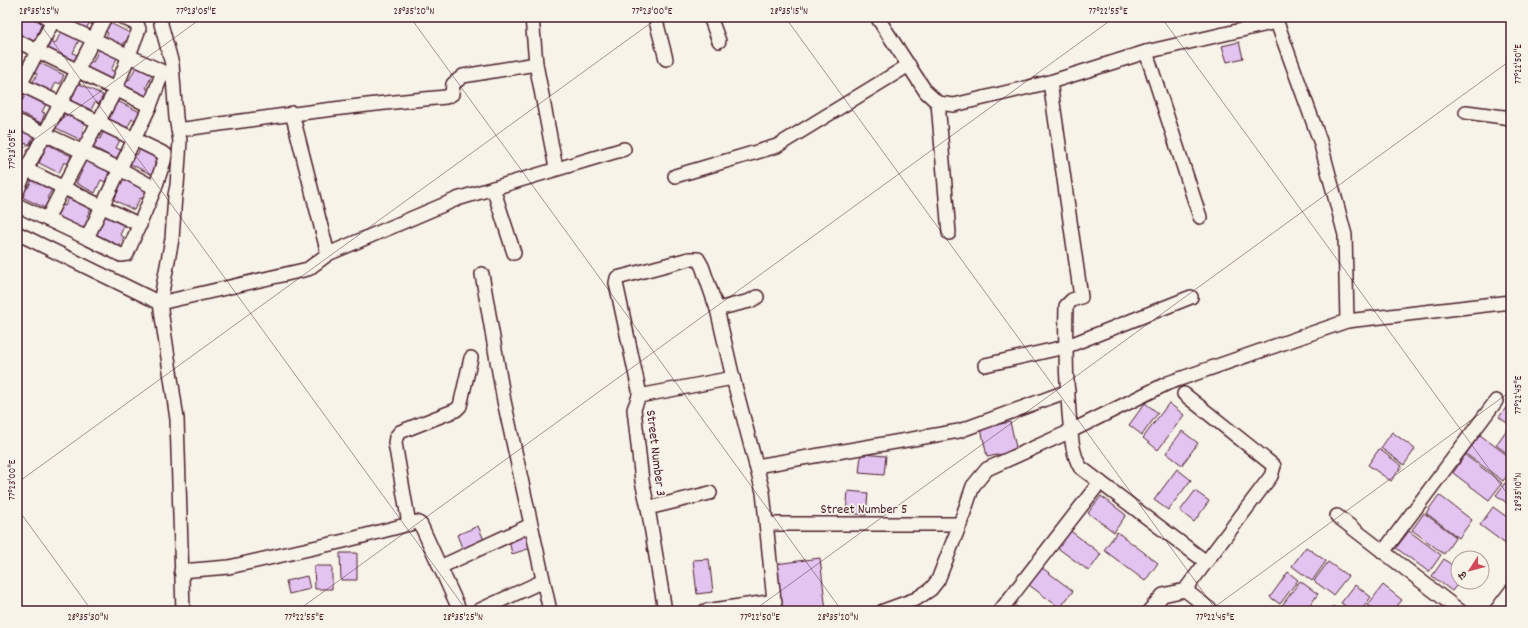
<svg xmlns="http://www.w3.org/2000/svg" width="1528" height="628" font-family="Dekko,'Playpen Sans Deva',sans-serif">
	<rect width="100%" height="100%" fill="#f7f3e8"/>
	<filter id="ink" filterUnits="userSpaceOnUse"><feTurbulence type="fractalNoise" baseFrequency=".025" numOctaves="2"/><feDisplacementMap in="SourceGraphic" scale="8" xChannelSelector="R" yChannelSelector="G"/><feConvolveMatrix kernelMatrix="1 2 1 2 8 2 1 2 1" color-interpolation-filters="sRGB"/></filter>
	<g filter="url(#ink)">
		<g fill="#e3c4f1" stroke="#4a1f2b">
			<polygon points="19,17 29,17 42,23 37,35 40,37 36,45 17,36 17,22"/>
			<polygon points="68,17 96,17 92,25 89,23 84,34 65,24"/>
			<polygon points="108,22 134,35 130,43 125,41 120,51 103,43 108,33 104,30"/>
			<polygon points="61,32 79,40 73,53 77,55 73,63 47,50 51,41 55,44"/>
			<polygon points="1239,42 1243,58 1227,62 1222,46"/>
			<polygon points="99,49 117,58 111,70 116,73 112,80 85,67 88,60 93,62"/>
			<polygon points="38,62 64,75 60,84 56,82 51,93 32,84 37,74 33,72"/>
			<polygon points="136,67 152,75 146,88 151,90 148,97 123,85 126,78 129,80"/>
			<polygon points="75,82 103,95 99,104 95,102 90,112 70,102 75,92 71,90"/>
			<polygon points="28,90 48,100 42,112 45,113 41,123 17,111 17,102 18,100 22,101"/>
			<polygon points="113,99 140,112 135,120 132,119 126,130 108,121 113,110 109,108"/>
			<polygon points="66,110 86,120 82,130 85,132 81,140 54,127 57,119 61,121"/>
			<polygon points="17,127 34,135 29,145 25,143 20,154 17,153"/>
			<polygon points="105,128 122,136 116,148 121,150 116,159 91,146 96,137 100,139"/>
			<polygon points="45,143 71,156 68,164 64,162 59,173 39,163 44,152 41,151"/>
			<polygon points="142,145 159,153 154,163 159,165 153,175 128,163 133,153 137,155"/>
			<polygon points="82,159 109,172 105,182 101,180 95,193 76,183 82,171 78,169"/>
			<polygon points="121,176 148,190 144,200 140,198 134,210 114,200 119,189 116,187"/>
			<polygon points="33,178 53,188 47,198 51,200 47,209 20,196 25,186 28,188"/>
			<polygon points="70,196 92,207 87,216 91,218 85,230 57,216 62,205 65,206"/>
			<polygon points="105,214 125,224 120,235 124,237 119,247 92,233"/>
			<polygon points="1511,401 1511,426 1499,417"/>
			<polygon points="1145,403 1158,413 1142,435 1129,425"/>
			<polygon points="1169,403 1184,415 1158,450 1143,438"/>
			<polygon points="1010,422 1017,451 987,457 981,428"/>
			<polygon points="1508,428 1511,430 1511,456 1496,445"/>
			<polygon points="1182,431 1198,443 1182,465 1166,453"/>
			<polygon points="1392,432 1415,449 1404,465 1381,448"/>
			<polygon points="1480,435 1511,458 1511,470 1503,481 1466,454"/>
			<polygon points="1379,449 1402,466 1391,481 1368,465"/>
			<polygon points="861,454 886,456 884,475 859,473"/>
			<polygon points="1465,455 1502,483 1489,500 1453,473"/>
			<polygon points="1177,469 1191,480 1168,510 1154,500"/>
			<polygon points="1511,475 1511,484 1506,481"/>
			<polygon points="1505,483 1511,487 1511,506 1496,495"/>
			<polygon points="848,491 868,493 866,515 846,513"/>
			<polygon points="1195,491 1209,501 1194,522 1180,511"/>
			<polygon points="1439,495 1472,520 1459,538 1426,513"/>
			<polygon points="1101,496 1126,515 1114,532 1088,513"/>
			<polygon points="1493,507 1511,520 1511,548 1480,525"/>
			<polygon points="1424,513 1456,537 1444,554 1412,530"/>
			<polygon points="478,526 484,540 463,550 457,535"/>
			<polygon points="1068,529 1101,554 1089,571 1055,546"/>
			<polygon points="1409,531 1441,555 1429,572 1396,548"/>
			<polygon points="1117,532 1158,563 1145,581 1104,550"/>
			<polygon points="527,533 531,548 512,554 509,540"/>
			<polygon points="1306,547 1326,561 1312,581 1292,566"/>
			<polygon points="340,553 357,553 357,580 341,580"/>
			<polygon points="820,558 826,611 783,611 776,564"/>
			<polygon points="709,559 713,592 697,594 693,560"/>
			<polygon points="1444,559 1458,570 1459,582 1452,591 1432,576"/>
			<polygon points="1328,562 1348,576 1333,595 1314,581"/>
			<polygon points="314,566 332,566 332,589 315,589"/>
			<polygon points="1041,567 1073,591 1060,608 1029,585"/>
			<polygon points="1288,572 1298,580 1280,604 1270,597"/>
			<polygon points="307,576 310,589 289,594 286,581"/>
			<polygon points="1300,581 1318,594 1306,611 1278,611"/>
			<polygon points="1355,585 1371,597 1361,611 1353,611 1341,603"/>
			<polygon points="1383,585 1402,600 1393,611 1376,611 1368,605"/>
			<polygon points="1016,606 1023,611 1012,611"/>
			<polygon points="1333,606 1339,611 1330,611"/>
		</g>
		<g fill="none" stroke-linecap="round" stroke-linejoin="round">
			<defs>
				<g id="minor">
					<polyline points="46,17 161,71 162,74 150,106 87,238"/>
					<polyline points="161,17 161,24 172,64 176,118 180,141 177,186 175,195 172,239 160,303 177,419 183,611"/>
					<polyline points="532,17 536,64 556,168"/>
					<polyline points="655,17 666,59"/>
					<polyline points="710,17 719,41"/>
					<polyline points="877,17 926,92 938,103 954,105 1050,82 1146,52 1276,22"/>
					<polyline points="1275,17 1320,141 1345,235 1347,321"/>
					<polyline points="17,41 150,106"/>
					<polyline points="1146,52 1200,217"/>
					<path d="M 1050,82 L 1081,297 L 1072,300 L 1066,306 C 1065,342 1066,377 1069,413 C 1071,431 1071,451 1080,467 L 1206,562"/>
					<polyline points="17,91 55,17"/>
					<polyline points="938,103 949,233"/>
					<polyline points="1466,112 1511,118"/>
					<polyline points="292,113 328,254"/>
					<polyline points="17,121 120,169 155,188"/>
					<path d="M 178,130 C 267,117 356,105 446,97 L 452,94 L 453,84 L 463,76 L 536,64"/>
					<polyline points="17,165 140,225"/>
					<polyline points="675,176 777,146 909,65"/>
					<polyline points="493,188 514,253"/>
					<polyline points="17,192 26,170 105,17"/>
					<polyline points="17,205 87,238 121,255 127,254 155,188 164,161 165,154 20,84"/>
					<polyline points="47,219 63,188 116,89 139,29 137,24 122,17"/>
					<polyline points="17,233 160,303 308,269 328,254 457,199 624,149"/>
					<polyline points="482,274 504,401 550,611"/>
					<polyline points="717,309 750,301 757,297"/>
					<polyline points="985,365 1065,347 1191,297"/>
					<polyline points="639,396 733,378"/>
					<polyline points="756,466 959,431 1068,391"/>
					<polyline points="648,508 710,493"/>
					<polyline points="1337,516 1460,611"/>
					<polyline points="409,524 395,443 396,437 400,432 456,410 460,406 471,358"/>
					<polyline points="767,524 960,524"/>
					<polyline points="1383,552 1496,401"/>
					<polyline points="440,567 531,525"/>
					<polyline points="181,571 229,567 344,541 417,522 421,525 460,611"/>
					<polyline points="1185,590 1212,611"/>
					<polyline points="478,611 543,581"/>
					<polyline points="665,611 648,508 642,481 634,409 639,396 639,390 616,283 617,278 689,259 698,259 702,266 717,309 733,378 763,492 775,611"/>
					<polyline points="705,611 775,601"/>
					<polyline points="883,611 916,599 931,589 938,580 960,524 973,486 987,469 1071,431 1168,383 1347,321 1511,302"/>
					<polyline points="1000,611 1100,482"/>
					<polyline points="1149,611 1163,595 1185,590 1271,476 1274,466 1184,394"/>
					<polyline points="1496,611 1511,591"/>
				</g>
			</defs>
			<use href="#minor" stroke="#4a1f2b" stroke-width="16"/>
			<use href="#minor" stroke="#f7f3e8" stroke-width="13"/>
		</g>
	</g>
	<path fill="none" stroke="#4a1f2b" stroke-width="1" stroke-opacity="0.45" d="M 35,17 L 467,611M 410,17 L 842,611M 785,17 L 1217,611M 1161,17 L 1511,499M 17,152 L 203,17M 17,483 L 659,17M 17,508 L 92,611M 297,611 L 1115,17M 753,611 L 1511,60M 1209,611 L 1511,391"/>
	<g text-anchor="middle" stroke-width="3.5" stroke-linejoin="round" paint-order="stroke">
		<g font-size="14" fill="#4a1f2b" stroke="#f7f3e8">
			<text transform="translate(657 453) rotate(83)" y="5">Street Number 3</text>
			<text x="864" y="513">Street Number 5</text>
		</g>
	</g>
	<rect width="1528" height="628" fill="none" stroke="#f7f3e8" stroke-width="44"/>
	<g transform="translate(1470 570) rotate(234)"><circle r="19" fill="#f7f3e8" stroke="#b29e9c"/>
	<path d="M0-3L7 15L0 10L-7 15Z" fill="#d1495b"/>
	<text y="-6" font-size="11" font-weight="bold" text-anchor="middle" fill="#4a1f2b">उ</text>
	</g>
	<rect x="22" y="22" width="1484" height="584" fill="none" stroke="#4a1f2b" stroke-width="1.5"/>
	<g font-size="10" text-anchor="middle" fill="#4a1f2b">
		<text x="39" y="14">28°35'25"N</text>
		<text x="196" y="14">77°23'05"E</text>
		<text x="414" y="14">28°35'20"N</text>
		<text x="652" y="14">77°23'00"E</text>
		<text x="789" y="14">28°35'15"N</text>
		<text x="1108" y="14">77°22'55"E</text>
		<text transform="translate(1517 64) rotate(-90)" y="4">77°22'50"E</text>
		<text transform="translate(11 149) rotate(-90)" y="4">77°23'05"E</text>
		<text transform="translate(1517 395) rotate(-90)" y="4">77°22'45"E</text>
		<text transform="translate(11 480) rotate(-90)" y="4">77°23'00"E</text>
		<text transform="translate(1517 492) rotate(-90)" y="4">28°35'10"N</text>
		<text x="88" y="620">28°35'30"N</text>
		<text x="304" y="620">77°22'55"E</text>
		<text x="463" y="620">28°35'25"N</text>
		<text x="760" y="620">77°22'50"E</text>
		<text x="838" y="620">28°35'20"N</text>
		<text x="1215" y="620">77°22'45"E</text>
	</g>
</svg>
